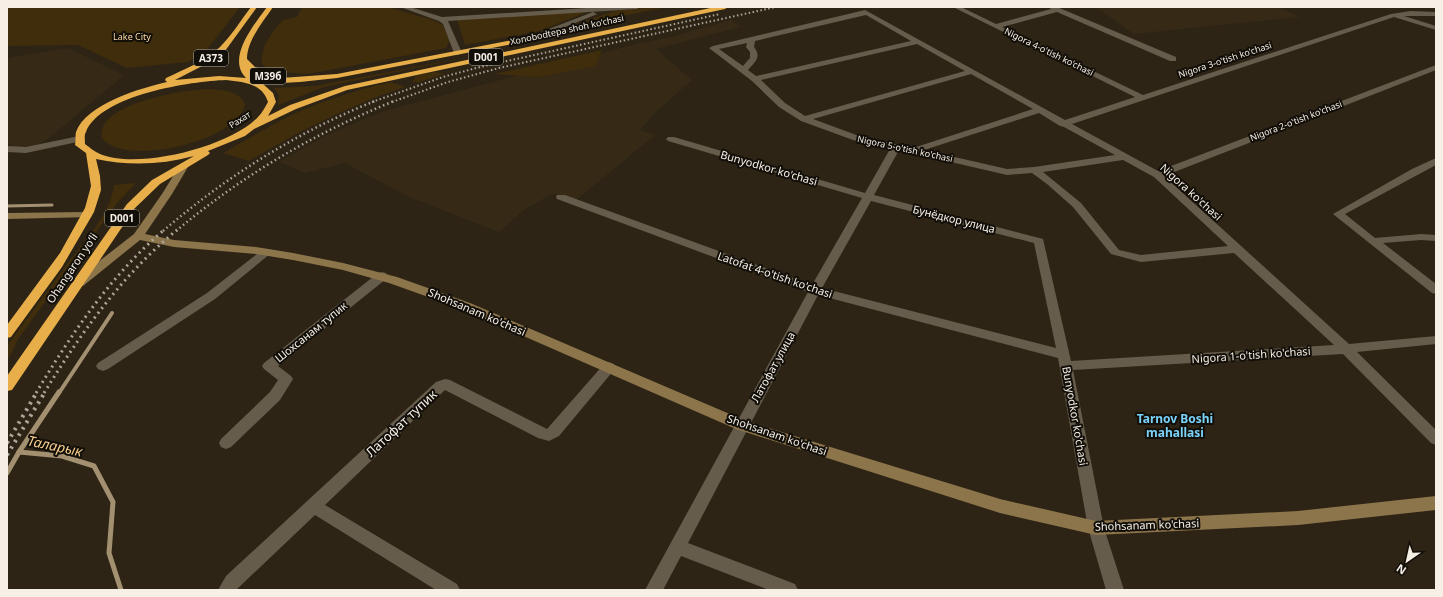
<svg xmlns="http://www.w3.org/2000/svg" width="1443" height="597" font-family="'Noto Sans',sans-serif">
	<rect width="100%" height="100%" fill="#2d2416"/>
	<g fill="#362a16">
		<polygon points="1096,7 1278,7 1300,17 1134,34"/>
		<polygon points="731,20 740,27 656,49 692,80 654,114 640,130 655,135 576,200 554,193 525,209 499,232 409,197 345,163 305,173 279,162 325,136 381,112 628,46 674,36"/>
		<polygon points="68,48 124,75 49,138 33,147 12,147 7,141 7,60 12,57"/>
	</g>
	<g fill="#402d0b">
		<polygon points="7,7 240,7 205,52 188,62 127,68 78,45 7,46"/>
		<path d="M 302,7 L 387,7 L 433,20 L 443,25 L 450,40 L 446,48 L 308,74 L 282,72 L 268,69 L 262,64 C 260,47 272,32 283,20 L 297,17 Z"/>
		<polygon points="653,7 667,7 568,27 614,11"/>
		<polygon points="587,12 539,31 465,45 457,20"/>
		<polygon points="602,50 595,66 539,77 494,74"/>
		<polygon points="478,55 324,87 278,105 279,95 274,88 315,86"/>
		<polygon points="434,72 445,74 419,82 412,82 416,76"/>
		<path d="M 391,82 L 405,87 C 350,105 299,131 249,161 L 223,153 C 240,143 258,133 276,123 C 311,104 352,91 391,82 Z"/>
		<path d="M 210,89 C 223,90 239,91 245,104 C 240,141 124,168 102,138 C 95,103 187,89 210,89 Z"/>
		<path d="M 136,183 L 118,202 L 18,339 L 12,353 L 7,360 L 7,346 C 27,319 47,291 67,264 C 84,242 111,213 114,185 Z"/>
	</g>
	<g fill="none" stroke-linecap="round" stroke-linejoin="round">
		<polyline stroke="#a39071" stroke-width="3" points="7,206 52,205"/>
		<polyline stroke="#a39071" stroke-width="4" points="59,393 112,313"/>
		<g stroke="#a39071" stroke-width="5">
			<polyline points="59,392 19,452 62,456 94,466 113,502 109,553 121,590"/>
			<polyline points="7,473 19,452"/>
		</g>
		<g fill="#665c4c" fill-rule="evenodd">
			<polygon points="400,7 410,7 442,17 603,7 640,7 637,9 448,21 462,53 458,55 454,53 443,24 439,21"/>
			<path d="M 953,7 L 961,7 L 996,24 L 1051,9 L 1048,7 L 1057,7 L 1176,57 L 1176,61 L 1170,61 L 1057,12 L 1002,27 L 1143,95 L 1391,14 L 1411,11 L 1436,12 L 1436,16 L 1404,16 L 1436,26 L 1436,30 L 1394,17 L 1072,124 L 1158,171 L 1436,65 L 1436,70 L 1164,176 L 1349,344 L 1436,336 L 1436,344 L 1357,352 L 1436,430 L 1436,445 L 1431,443 L 1343,354 L 1073,370 L 1104,528 L 1124,590 L 1106,590 L 1088,528 L 1058,358 L 818,295 L 688,543 L 795,584 L 798,590 L 769,590 L 681,556 L 663,590 L 645,590 L 808,292 L 557,199 L 556,197 L 557,195 L 565,195 L 812,285 L 862,198 L 668,141 L 666,139 L 668,137 L 674,137 L 865,193 L 890,149 L 853,140 L 801,121 L 779,107 L 752,81 L 709,48 L 713,46 L 865,10 L 1065,120 L 1135,97 ZM 866,15 L 911,41 L 756,76 L 748,70 C 755,62 762,57 754,47 L 755,41 ZM 747,43 L 746,47 L 750,52 L 750,58 L 743,66 L 719,49 ZM 917,44 L 965,71 L 805,116 L 785,103 L 761,80 ZM 971,74 L 1033,109 L 913,148 L 859,136 L 813,119 ZM 1039,113 L 1060,126 L 1064,127 L 1115,155 L 1034,167 L 1007,169 L 924,150 ZM 899,150 L 1007,175 L 1032,173 L 1047,184 L 1073,207 L 1111,254 L 1141,262 L 1234,253 L 1334,345 L 1071,361 L 1043,239 L 874,195 ZM 1123,160 L 1154,177 L 1228,246 L 1141,255 L 1119,250 L 1081,203 L 1043,172 ZM 871,201 L 1034,243 L 1056,348 L 822,288 Z"/>
			<polygon points="593,12 597,14 595,15 530,41 524,41 523,39"/>
			<polygon points="79,136 84,139 82,141 26,153 7,152 7,146 26,147"/>
			<polygon points="1436,158 1436,165 1345,214 1375,238 1421,234 1436,235 1436,241 1421,240 1383,243 1436,284 1436,294 1432,293 1333,214 1412,169"/>
			<polygon points="266,249 270,250 272,252 270,254 215,299 108,369 103,371 98,369 96,366 98,363 207,293 262,250"/>
			<polygon points="382,272 386,273 388,276 386,279 278,366 291,376 293,379 280,400 231,447 226,449 221,447 219,443 221,439 270,392 278,380 264,369 262,366 264,363 378,273"/>
			<polygon points="609,362 614,364 616,367 614,370 559,436 549,441 538,438 445,390 325,505 457,584 460,590 436,590 315,515 236,590 218,590 226,576 436,382 445,379 450,380 547,429 604,364"/>
		</g>
		<g fill="#8d754b" fill-rule="evenodd">
			<polygon points="183,164 188,167 172,194 145,234 174,240 256,247 293,253 343,263 397,277 470,303 746,421 1000,499 1096,521 1298,511 1436,496 1436,510 1298,525 1096,535 1000,513 736,429 462,309 389,283 343,270 293,260 256,254 174,247 140,240 83,286 75,286 73,283 75,280 134,234 162,194 180,165"/>
			<polygon points="87,212 92,215 91,217 7,219 7,213"/>
		</g>
		<path fill="#e7ae4a" fill-rule="evenodd" d="M 251,7 L 257,7 L 225,51 L 206,64 L 175,80 L 219,76 L 246,78 C 226,58 254,25 267,7 L 273,7 C 263,22 247,40 247,59 L 255,67 L 280,76 L 281,78 L 337,74 L 569,29 L 573,31 L 569,33 L 337,78 L 300,82 L 263,84 L 273,93 L 276,102 L 268,116 L 290,105 L 345,86 L 715,7 L 728,7 L 725,9 L 347,90 L 296,109 L 254,129 L 245,136 L 208,151 L 210,153 L 208,155 L 160,184 L 135,208 L 12,390 L 7,391 L 7,376 L 127,204 L 152,180 L 194,156 C 161,165 129,166 96,159 L 100,176 L 101,190 L 94,212 L 62,267 L 11,337 L 7,338 L 7,325 L 60,253 L 85,208 L 91,186 L 86,153 L 75,145 C 76,141 75,136 76,132 C 86,104 141,88 167,82 L 165,80 L 166,78 C 185,69 205,61 220,47 C 232,35 241,20 251,7 ZM 250,71 L 271,79 L 257,79 ZM 226,80 C 243,82 262,83 268,102 C 265,107 262,113 258,117 C 229,147 138,170 100,154 C 95,152 89,147 85,144 C 85,140 84,135 86,132 C 100,95 192,81 226,80 Z"/>
		<g stroke="#aca59a" stroke-width="2" stroke-dasharray="1.5 2.5" stroke-linecap="butt">
			<polyline points="372,102 443,77 480,67 720,14"/>
			<polyline points="392,102 448,82 499,68 776,7"/>
		</g>
		<g stroke="#aca59a" stroke-width="2.5" stroke-dasharray="1.5 3" stroke-linecap="butt">
			<path d="M 163,231 C 227,176 297,132 375,101"/>
			<path d="M 176,231 C 243,175 313,134 394,101"/>
		</g>
		<g stroke="#aca59a" stroke-width="3" stroke-dasharray="2 4" stroke-linecap="butt">
			<path d="M 36,393 C 72,333 111,275 164,230"/>
			<path d="M 44,393 C 81,333 122,275 177,230"/>
		</g>
		<g stroke="#aca59a" stroke-width="4" stroke-dasharray="2.5 5" stroke-linecap="butt">
			<polyline points="7,443 37,392"/>
			<polyline points="7,455 45,392"/>
		</g>
	</g>
	<g text-anchor="middle" stroke-width="4" stroke-linejoin="round" paint-order="stroke">
		<g font-size="9" fill="#f5efe6" stroke="#120e08">
			<text transform="translate(567 30) rotate(-12)" y="3">Xonobodtepa shoh ko'chasi</text>
			<text transform="translate(1049 52) rotate(26)" y="3">Nigora 4-o'tish ko'chasi</text>
			<text transform="translate(1225 60) rotate(-18)" y="3">Nigora 3-o'tish ko'chasi</text>
			<text transform="translate(240 120) rotate(-32)" y="3">Рахат</text>
			<text transform="translate(1296 121) rotate(-21)" y="3">Nigora 2-o'tish ko'chasi</text>
			<text transform="translate(905 149) rotate(12)" y="3">Nigora 5-o'tish ko'chasi</text>
		</g>
		<g font-size="9" fill="#f9d8a5" stroke="#120e08">
			<text x="132" y="40">Lake City</text>
		</g>
		<g fill="#120e08" stroke="#b1aca3" stroke-width="1">
			<rect x="469" y="49" width="34" height="16" rx="3"/>
			<rect x="194" y="50" width="34" height="16" rx="3"/>
			<rect x="250" y="68" width="36" height="16" rx="3"/>
			<rect x="105" y="210" width="34" height="16" rx="3"/>
		</g>
		<g font-size="10" font-weight="bold" fill="#f5efe6">
			<text x="486" y="61">D001</text>
			<text x="211" y="62">A373</text>
			<text x="268" y="80">M39б</text>
			<text x="122" y="222">D001</text>
		</g>
		<g font-size="11" fill="#f5efe6" stroke="#120e08">
			<text transform="translate(769 168) rotate(16)" y="4">Bunyodkor ko'chasi</text>
			<text transform="translate(1191 192) rotate(42)" y="4">Nigora ko'chasi</text>
			<text transform="translate(954 219) rotate(14)" y="4">Бунёдкор улица</text>
			<text transform="translate(72 268) rotate(-56)" y="4">Ohangaron yoʻli</text>
			<text transform="translate(775 275) rotate(19)" y="4">Latofat 4-o'tish ko'chasi</text>
			<text transform="translate(477 312) rotate(23)" y="4">Shohsanam ko'chasi</text>
			<text transform="translate(311 332) rotate(-39)" y="4">Шохсанам тупик</text>
			<text transform="translate(1251 355) rotate(-4)" y="4">Nigora 1-o'tish ko'chasi</text>
			<text transform="translate(773 367) rotate(-61)" y="4">Латофат улица</text>
			<text transform="translate(1075 416) rotate(80)" y="4">Bunyodkor ko'chasi</text>
			<text transform="translate(777 435) rotate(19)" y="4">Shohsanam ko'chasi</text>
			<text transform="translate(1147 525) rotate(-2)" y="4">Shohsanam ko'chasi</text>
		</g>
		<g font-size="12" font-weight="bold" fill="#7bd2f9" stroke="#120e08">
			<text x="1175" y="423">Tarnov Boshi<tspan x="1175" dy="14">mahallasi</tspan></text>
		</g>
		<g font-size="13" fill="#f5efe6" stroke="#120e08">
			<text transform="translate(401 423) rotate(-43)" y="5">Латофат тупик</text>
		</g>
		<g font-size="14" font-style="italic" fill="#f6cd8c" stroke="#120e08">
			<text transform="translate(55 446) rotate(12)" y="5">Таларык</text>
		</g>
	</g>
	<rect width="1443" height="597" fill="none" stroke="#f5efe6" stroke-width="16"/>
	<g transform="translate(1407 561) rotate(214)" stroke="#120e08" stroke-width="3" paint-order="stroke">
	<path d="M0-3L7 15L0 10L-7 15Z" fill="#f5efe6"/>
	<text y="-6" font-size="11" font-weight="bold" text-anchor="middle" fill="#f5efe6">N</text>
	</g>
</svg>
